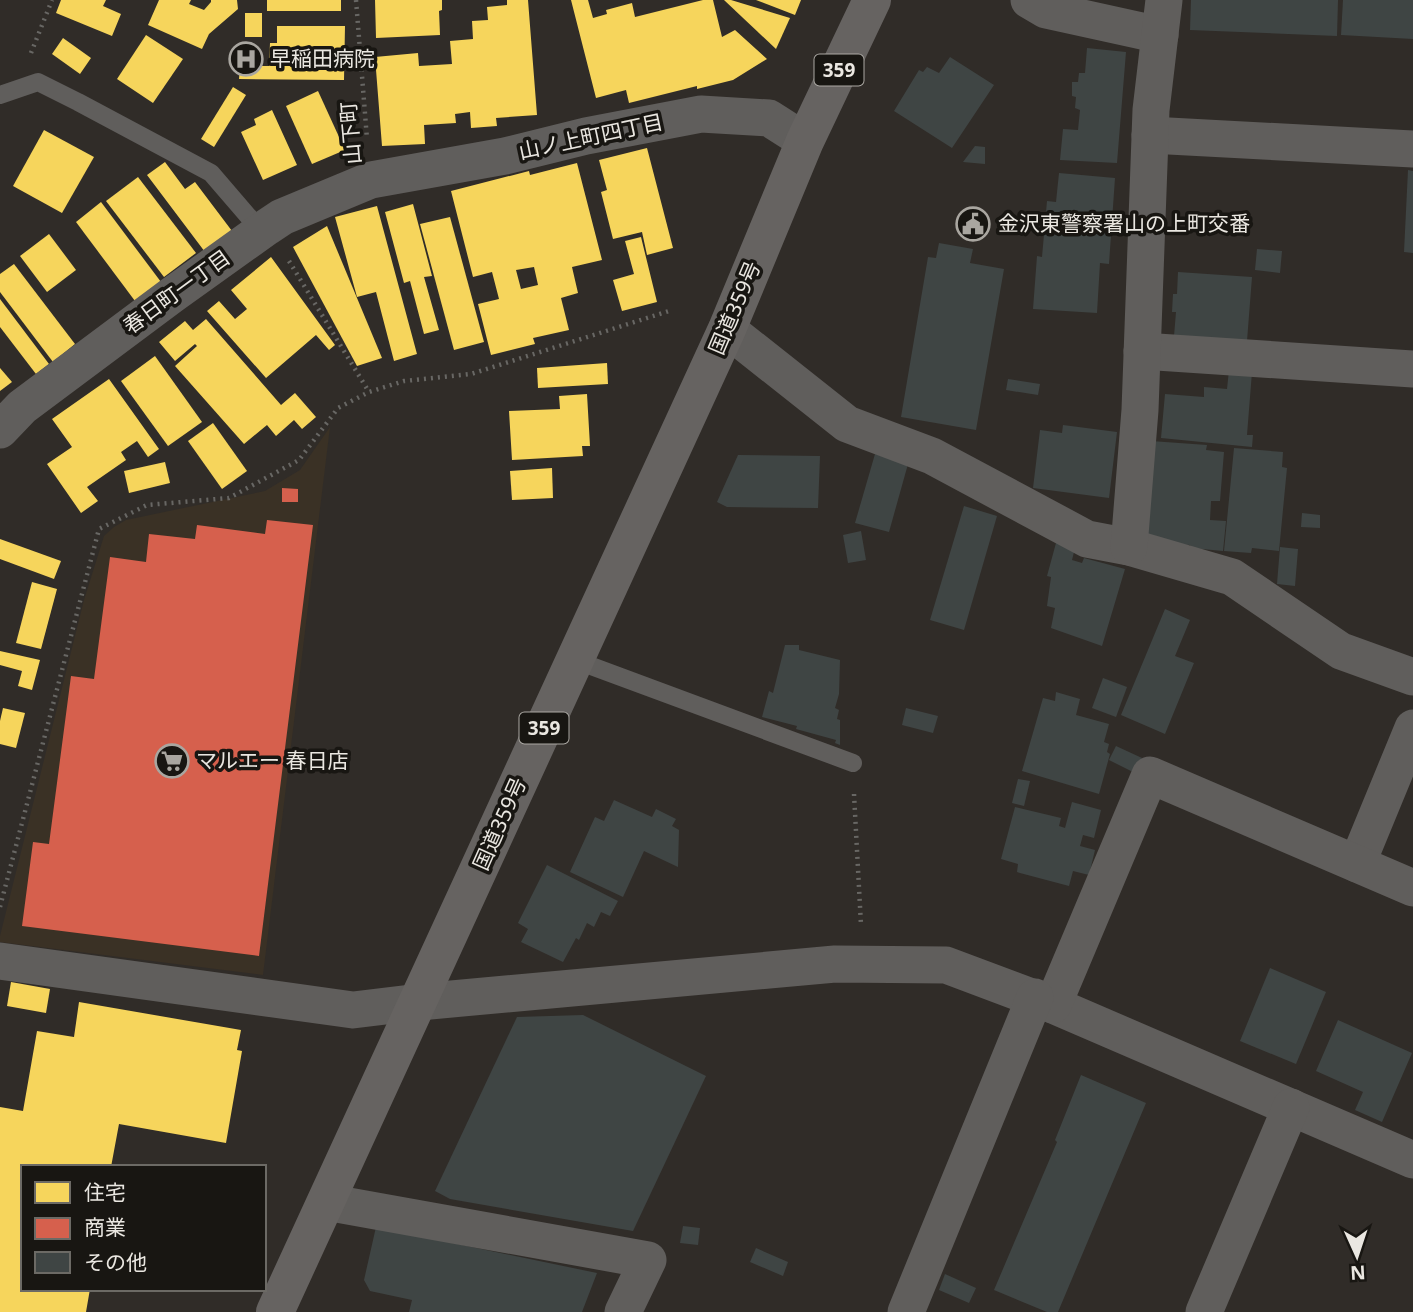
<svg xmlns="http://www.w3.org/2000/svg" width="1413" height="1312" font-family="'Noto Sans','Noto Sans JP',sans-serif">
	<rect width="100%" height="100%" fill="#302c28"/>
	<polygon fill="#3a3125" points="330,427 263,975 0,942 0,936 84,600 104,536 114,527 126,520 265,491 300,470"/>
	<g fill="#f6d55c" fill-rule="evenodd">
		<polygon points="61,0 106,0 103,6 121,14 112,36 56,13"/>
		<polygon points="159,0 191,0 189,4 204,10 211,2 211,0 237,0 238,9 209,34 202,49 148,25"/>
		<rect x="267" y="0" width="74" height="11"/>
		<polygon points="375,0 442,0 442,10 439,11 440,35 376,38"/>
		<polygon points="507,0 528,0 537,115 496,118 497,126 471,128 470,112 455,114 456,123 424,125 425,144 382,146 375,57 418,53 419,66 452,64 450,41 473,39 472,21 488,20 487,7 507,5"/>
		<polygon points="571,0 588,0 593,18 607,14 606,10 632,3 635,17 703,0 713,0 722,37 735,30 767,59 733,80 697,89 697,86 629,103 626,90 596,98"/>
		<polygon points="724,0 731,0 790,18 776,49"/>
		<polygon points="756,0 801,0 795,15"/>
		<rect x="245" y="13" width="17" height="24"/>
		<polygon points="277,26 345,26 344,80 239,79 240,66 269,66 270,43 277,43"/>
		<polygon points="146,35 183,59 153,103 117,79"/>
		<polygon points="63,38 91,58 80,74 52,54"/>
		<polygon points="233,87 246,95 214,147 201,139"/>
		<polygon points="318,91 345,150 312,164 286,106"/>
		<polygon points="272,110 297,165 263,180 241,132 256,125 254,119"/>
		<polygon points="44,130 94,157 62,213 13,186"/>
		<polygon points="647,148 673,248 647,255 642,232 613,239 601,192 607,190 599,160"/>
		<polygon points="165,162 185,189 195,182 232,231 205,252 147,175"/>
		<path d="M 577,163 L 602,260 L 572,267 L 578,293 L 561,298 L 569,330 L 533,338 L 535,344 L 491,355 L 478,304 L 499,299 L 492,272 L 473,277 L 451,191 L 529,171 L 530,175 ZM 534,267 L 538,285 L 521,289 L 516,270 Z"/>
		<polygon points="138,177 196,253 164,277 106,201"/>
		<polygon points="101,202 161,282 135,301 76,222"/>
		<polygon points="413,204 432,276 424,277 439,330 424,334 410,281 404,283 385,212"/>
		<polygon points="377,206 417,354 394,361 376,292 357,297 335,217"/>
		<polygon points="450,217 484,342 454,350 420,224"/>
		<polygon points="327,226 382,358 357,366 293,247"/>
		<polygon points="49,234 76,270 47,292 20,256"/>
		<polygon points="641,237 657,302 622,311 613,280 634,274 625,241"/>
		<polygon points="271,257 335,345 329,350 316,335 266,378 207,311 219,301 235,319 247,309 231,290"/>
		<polygon points="14,264 75,344 53,362 0,292 0,274"/>
		<polygon points="0,299 49,364 36,374 0,327"/>
		<polygon points="206,319 281,405 295,393 316,417 302,429 294,420 276,436 267,425 244,444 175,366 197,346 195,344 175,361 159,342 185,321 193,330"/>
		<polygon points="155,356 202,422 168,446 121,381"/>
		<polygon points="607,363 608,384 538,388 537,368"/>
		<polygon points="0,368 12,382 0,391"/>
		<polygon points="109,379 159,449 148,457 137,441 121,452 126,460 87,487 98,501 81,513 47,464 72,447 52,419"/>
		<polygon points="587,394 590,446 582,446 583,456 512,460 509,411 560,409 559,396"/>
		<polygon points="213,423 247,471 222,489 188,441"/>
		<polygon points="165,462 170,483 129,493 124,471"/>
		<polygon points="552,468 553,498 512,500 510,471"/>
		<polygon points="0,539 61,561 54,579 0,559"/>
		<polygon points="32,582 57,589 41,649 16,643"/>
		<polygon points="0,651 40,660 32,690 18,686 22,671 0,665"/>
		<polygon points="3,708 25,713 16,748 0,744 0,721"/>
		<polygon points="11,982 50,989 46,1013 7,1006"/>
		<polygon points="79,1002 241,1030 237,1050 242,1051 226,1143 119,1124 111,1167 23,1167 23,1289 90,1289 86,1312 0,1312 0,1107 23,1111 37,1031 74,1037"/>
	</g>
	<g fill="#d6604d">
		<polygon points="282,488 298,489 298,502 282,502"/>
		<polygon points="267,520 313,525 259,956 22,926 33,842 49,844 71,676 94,679 110,557 146,562 149,534 195,539 197,525 265,534"/>
	</g>
	<g fill="#3f4544">
		<polygon points="1191,0 1338,0 1337,36 1190,30"/>
		<polygon points="1343,0 1413,0 1413,39 1341,35"/>
		<polygon points="1087,48 1126,52 1117,163 1060,160 1063,129 1078,130 1080,110 1075,108 1076,97 1072,96 1072,82 1078,82 1079,73 1085,73"/>
		<polygon points="950,57 994,85 952,148 894,111 919,70 923,72 927,67 939,73"/>
		<polygon points="975,146 985,147 985,164 963,162"/>
		<polygon points="1408,170 1413,171 1413,253 1404,252"/>
		<polygon points="1059,173 1115,178 1109,264 1100,263 1097,313 1033,309 1037,256 1042,257 1047,201 1056,202"/>
		<polygon points="939,243 973,249 970,263 1004,269 976,430 901,417 928,257 936,258"/>
		<polygon points="1257,249 1282,251 1280,273 1255,270"/>
		<polygon points="1178,272 1252,277 1247,341 1174,336 1176,312 1172,312 1173,294 1177,294"/>
		<polygon points="1229,370 1252,372 1247,435 1253,435 1252,447 1161,438 1165,394 1204,397 1204,387 1227,389"/>
		<polygon points="1008,379 1040,384 1038,395 1006,390"/>
		<polygon points="1063,425 1117,432 1109,498 1033,488 1040,430 1062,433"/>
		<polygon points="1151,441 1207,445 1206,450 1224,452 1220,501 1211,501 1210,520 1226,521 1223,551 1191,548 1190,545 1149,543 1144,536"/>
		<polygon points="1234,448 1283,452 1282,467 1287,468 1279,551 1252,548 1251,553 1224,551"/>
		<polygon points="875,454 908,464 889,532 855,523"/>
		<polygon points="738,455 820,456 818,508 727,507 717,502"/>
		<polygon points="964,506 997,516 964,630 930,620"/>
		<polygon points="1302,513 1320,515 1320,528 1301,527"/>
		<polygon points="861,531 866,560 848,563 843,535"/>
		<polygon points="1056,543 1075,548 1072,560 1082,563 1084,558 1125,569 1102,646 1051,628 1055,608 1047,606 1051,577 1047,576"/>
		<polygon points="1280,547 1298,549 1295,586 1277,584"/>
		<polygon points="1165,609 1190,620 1175,656 1194,663 1165,734 1121,715"/>
		<polygon points="785,645 799,645 799,650 840,660 839,694 835,708 839,710 837,719 840,720 840,745 835,743 836,740 796,729 797,726 762,717 769,691 773,693"/>
		<polygon points="1103,678 1127,687 1116,717 1092,708"/>
		<polygon points="1056,692 1080,699 1076,715 1109,724 1104,742 1109,744 1107,752 1110,754 1099,794 1022,771 1043,698 1055,701"/>
		<polygon points="906,708 938,716 933,733 902,725"/>
		<polygon points="1116,746 1142,758 1135,773 1109,760"/>
		<polygon points="1018,779 1030,781 1024,806 1012,803"/>
		<polygon points="614,800 652,817 656,809 676,819 672,826 679,830 678,867 644,851 623,897 570,872 595,817 604,821"/>
		<polygon points="1072,802 1101,810 1094,838 1083,835 1080,846 1095,850 1089,875 1073,871 1069,886 1020,873 1017,872 1018,864 1001,859 1015,807 1061,818 1059,826 1065,828"/>
		<polygon points="547,865 618,901 610,916 601,912 594,927 587,923 579,940 576,938 563,962 521,942 528,929 518,923"/>
		<polygon points="1270,968 1326,992 1296,1064 1240,1041"/>
		<polygon points="583,1015 706,1076 633,1231 450,1199 435,1191 517,1017"/>
		<polygon points="1338,1020 1412,1053 1382,1122 1355,1110 1363,1092 1316,1071"/>
		<polygon points="1081,1075 1146,1103 1058,1312 1047,1312 994,1290 1057,1142 1055,1140"/>
		<polygon points="683,1226 700,1228 698,1245 680,1243"/>
		<polygon points="376,1227 597,1273 582,1312 409,1312 412,1300 370,1291 364,1280"/>
		<polygon points="756,1248 788,1262 783,1276 750,1262"/>
		<polygon points="945,1274 976,1288 969,1303 939,1290"/>
	</g>
	<g fill="none" stroke-linecap="round" stroke-linejoin="round">
		<g stroke="#686764" stroke-width="4.5" stroke-dasharray="2 5" stroke-linecap="butt">
			<polyline points="356,0 367,139"/>
			<polyline points="31,53 52,0"/>
			<polyline points="289,261 369,392"/>
			<polyline points="854,794 861,925"/>
			<polyline points="0,907 99,529 147,505 229,498 299,460 338,408 369,392 404,381 471,374 669,311"/>
		</g>
		<g stroke="#605e5c" stroke-width="18">
			<polyline points="0,95 38,82 78,102 211,173 261,231"/>
			<polyline points="575,660 853,763"/>
		</g>
		<g stroke="#605e5c" stroke-width="37">
			<polyline points="1029,0 1046,10 1160,35"/>
			<polyline points="1150,135 1413,149"/>
			<polyline points="727,329 847,424 932,456 1087,539 1129,547 1232,577 1341,651 1413,677"/>
			<polyline points="1142,351 1413,369"/>
			<polyline points="0,430 22,407 172,295 267,227 282,217 371,180 505,156 586,136 701,114 769,118 805,141"/>
			<polyline points="1129,547 1140,410 1151,110 1164,0"/>
			<polyline points="1357,864 1413,728"/>
			<polyline points="0,961 353,1010 419,1002 835,964 946,965 1053,1005 1413,1160"/>
			<polyline points="1053,1005 1150,775 1413,888"/>
			<polyline points="326,1202 648,1260 623,1312"/>
			<polyline points="906,1312 1035,997"/>
			<polyline points="1204,1312 1291,1107"/>
		</g>
		<polyline stroke="#666361" stroke-width="38" points="275,1312 727,329 805,141 872,0"/>
	</g>
	<defs>
		<symbol id="hospital-ring" viewBox="-11 -11 22 22"><circle r="9.5" fill="#181612" stroke="#a9a6a0" stroke-width="1.5"/><path d="M-5-5h3v3.5h4V-5h3V5h-3V1.5h-4V5h-3Z" fill="#a9a6a0"/></symbol>
		<symbol id="civic-ring" viewBox="-11 -11 22 22"><circle r="9.5" fill="#181612" stroke="#a9a6a0" stroke-width="1.5"/><path d="M-.6-6.5H3V-4.5H.6V-3L4-1V1h2V6H-6V1h2V-1L-.6-3ZM-1.2 2.5V6h2.4V2.5Z" fill="#a9a6a0"/></symbol>
		<symbol id="supermarket-ring" viewBox="-11 -11 22 22"><circle r="9.5" fill="#181612" stroke="#a9a6a0" stroke-width="1.5"/><path d="M-6-5.5h2.5l.6 2H6L4.5 2H-2.5L-4.4-4H-6ZM-1.5 3.2a1.3 1.3 0 1 0 .1 0ZM3 3.2a1.3 1.3 0 1 0 .1 0Z" fill="#a9a6a0"/></symbol>
	</defs>
	<g fill-rule="evenodd">
		<use href="#hospital-ring" x="227" y="40" width="38" height="38"/>
		<use href="#civic-ring" x="954" y="205" width="38" height="38"/>
		<use href="#supermarket-ring" x="153" y="742" width="38" height="38"/>
	</g>
	<g text-anchor="middle" stroke-width="7" stroke-linejoin="round" paint-order="stroke">
		<g fill="#181612" stroke="#aba8a3" stroke-width="2">
			<rect x="814.5" y="54.5" width="49" height="31" rx="5"/>
			<rect x="519.5" y="712.5" width="49" height="31" rx="5"/>
		</g>
		<g font-size="19" font-weight="bold" fill="#eae7e1">
			<text x="839" y="77">359</text>
			<text x="544" y="735">359</text>
		</g>
		<g font-size="21" fill="#eae7e1" stroke="#181612" text-anchor="start">
			<text x="270" y="66">早稲田病院</text>
			<text x="998" y="231">金沢東警察署山の上町交番</text>
			<text x="196" y="768">マルエー 春日店</text>
		</g>
		<g font-size="21" fill="#eae7e1" stroke="#181612">
			<text transform="translate(351 133) rotate(-95)" y="7">山下町</text>
			<text transform="translate(591 137) rotate(-12)" y="7">山ノ上町四丁目</text>
			<text transform="translate(177 292) rotate(-36)" y="7">春日町一丁目</text>
			<text transform="translate(735 308) rotate(-67)" y="7">国道359号</text>
			<text transform="translate(500 824) rotate(-66)" y="7">国道359号</text>
		</g>
	</g>
	<rect x="21" y="1165" width="245" height="126" fill="#181612" stroke="#6c6a65" stroke-width="2"/>
	<rect x="35" y="1182" width="35" height="21" fill="#f6d55c" stroke="#6c6a65" stroke-width="2"/>
	<text x="84" y="1200" font-size="21" fill="#eae7e1">住宅</text>
	<rect x="35" y="1218" width="35" height="21" fill="#d6604d" stroke="#6c6a65" stroke-width="2"/>
	<text x="84" y="1235" font-size="21" fill="#eae7e1">商業</text>
	<rect x="35" y="1252" width="35" height="21" fill="#3f4544" stroke="#6c6a65" stroke-width="2"/>
	<text x="84" y="1270" font-size="21" fill="#eae7e1">その他</text>
	<g transform="translate(1357 1256) rotate(177)" stroke="#181612" stroke-width="5" paint-order="stroke">
	<path d="M0-5L12 26L0 18L-12 26Z" fill="#eae7e1"/>
	<text y="-10" font-size="19" font-weight="bold" text-anchor="middle" fill="#eae7e1">N</text>
	</g>
</svg>
